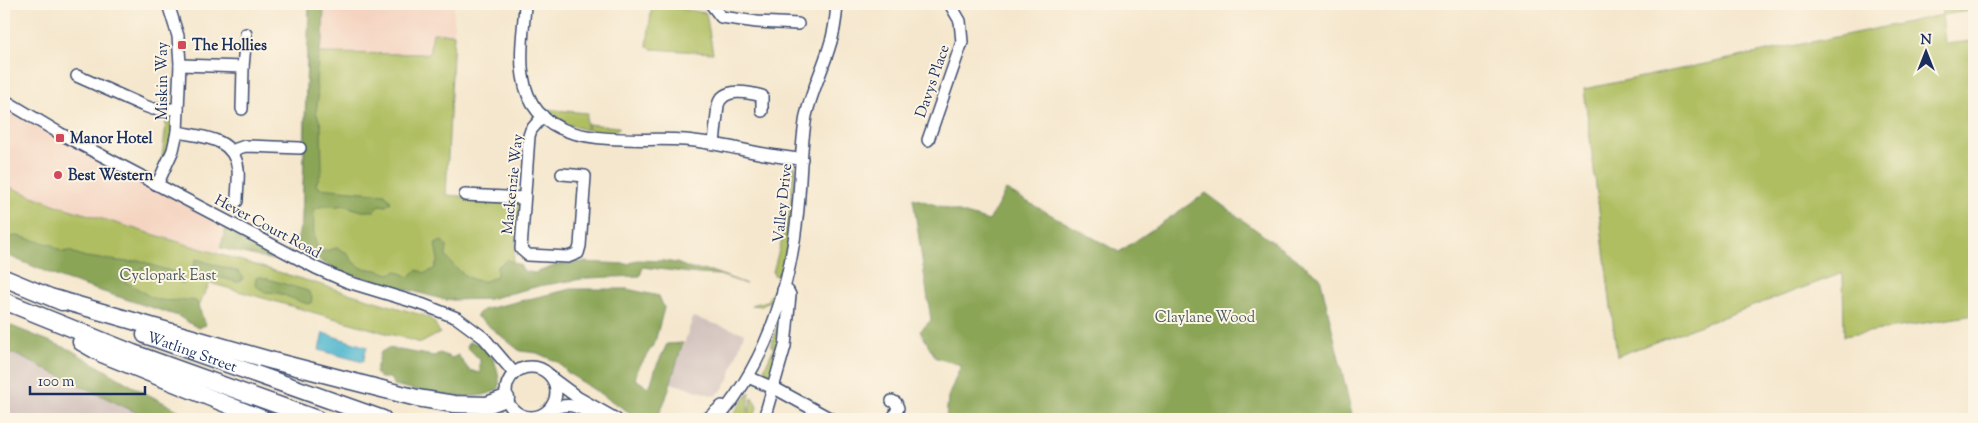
<svg xmlns="http://www.w3.org/2000/svg" width="1978" height="423" font-family="'Sorts Mill Goudy',serif">
	<rect width="100%" height="100%" fill="#fcf5e5"/>
	<filter id="ink" filterUnits="userSpaceOnUse"><feTurbulence type="fractalNoise" baseFrequency=".02" numOctaves="2"/><feDisplacementMap in="SourceGraphic" scale="10" xChannelSelector="R" yChannelSelector="G"/><feConvolveMatrix kernelMatrix="1 2 1 2 8 2 1 2 1" color-interpolation-filters="sRGB"/></filter>
	<filter id="wash" filterUnits="userSpaceOnUse"><feTurbulence type="fractalNoise" baseFrequency=".0096" numOctaves="4" result="noise"/><feDisplacementMap in="SourceGraphic" scale="20" xChannelSelector="R" yChannelSelector="G"/><feGaussianBlur stdDeviation="1.12" result="paint"/><feColorMatrix in="noise" values="0 0 0 0 0 0 0 0 0 0 0 0 0 0 0 0 0 1.4 0 .05"/><feComposite in="paint" operator="in"/></filter>
	<g filter="url(#wash)">
		<rect width="100%" height="100%" fill="#f5e7cd"/>
		<g fill="#f4d3c0">
			<polygon points="309,4 454,4 454,34 433,33 430,54 308,53"/>
			<polygon points="4,107 31,124 226,225 218,253 59,206 4,185"/>
		</g>
		<g fill="#d0c0bc">
			<polygon points="693,317 744,333 729,379 721,391 715,396 671,383"/>
			<polygon points="10,352 150,419 4,419 4,359 5,359"/>
		</g>
		<g fill="#afbe61" stroke="#657660">
			<polygon points="652,4 706,13 713,53 651,49 647,46"/>
			<polygon points="1941,4 1974,4 1974,10 1942,15 1945,44 1974,41 1974,315 1844,336 1843,273 1617,356 1584,89 1942,15"/>
			<polygon points="433,33 454,34 446,195 521,201 509,293 489,299 446,300 342,272 295,248 302,221 307,53 429,54"/>
			<polygon points="545,109 587,113 586,130 564,123"/>
			<polygon points="169,113 172,117 172,138 161,167 167,115"/>
			<polygon points="588,124 618,127 620,128 616,132 589,130 587,130"/>
			<polygon points="794,165 796,170 791,232 787,244 789,245 788,252 772,300 762,306 751,305 767,301 773,291 780,269 777,276 774,275 773,272 790,209"/>
			<polygon points="4,185 59,206 428,317 434,322 440,333 421,343 210,283 192,318 9,256 4,252"/>
			<polygon points="786,299 786,318 771,378 767,380 761,376 774,348 771,346"/>
			<polygon points="750,392 747,419 729,419"/>
			<polygon points="752,397 757,407 755,414 760,419 748,419"/>
		</g>
		<g fill="#8ba557" stroke="#536a5a">
			<path d="M 309,4 L 324,4 L 323,38 L 318,57 L 316,83 L 318,98 L 316,112 L 321,125 L 322,171 L 316,184 L 318,188 L 385,194 L 391,202 L 386,206 L 379,205 L 374,211 L 362,211 L 342,205 C 332,209 327,203 314,209 C 314,223 311,242 321,252 L 337,248 L 347,253 L 353,262 L 362,268 L 377,270 L 389,274 L 397,271 L 409,277 L 417,270 L 425,273 L 434,269 L 438,260 L 435,244 L 442,241 L 447,246 L 446,256 C 454,268 470,283 486,281 C 489,280 494,277 497,276 L 497,267 L 507,260 L 520,265 L 523,271 L 535,273 L 557,265 L 581,262 L 628,264 L 637,260 L 664,261 L 677,263 L 691,269 L 711,271 L 746,284 L 720,275 L 698,274 L 643,267 L 640,276 L 588,278 L 539,286 L 489,299 L 446,300 L 342,272 L 295,248 L 302,221 Z"/>
			<polygon points="1006,190 1119,252 1206,193 1320,277 1353,419 946,419 948,397 961,365 936,358 920,331 931,320 913,198 989,221"/>
			<polygon points="227,225 277,252 273,260 220,248"/>
			<path d="M 18,236 L 52,245 L 62,252 L 69,251 L 85,257 L 119,261 L 130,262 L 139,260 L 157,267 L 181,274 L 184,284 L 161,274 L 155,276 L 142,268 L 126,278 L 125,282 C 137,286 147,298 160,300 C 173,302 184,298 196,301 L 206,325 L 198,328 L 178,316 L 63,279 L 9,256 L 4,252 L 4,240 L 7,237 Z"/>
			<polygon points="196,259 239,272 243,277 241,281 237,282 197,271 193,267"/>
			<polygon points="261,277 308,291 312,297 311,303 307,304 278,293 265,292 255,285 256,278"/>
			<polygon points="571,289 627,289 659,296 664,308 655,342 638,369 635,379 648,387 651,383 656,367 667,344 683,343 666,398 657,419 638,418 568,373 557,362 537,353 520,351 476,316 482,310"/>
			<polygon points="4,323 71,350 132,386 195,419 150,419 10,352 5,360 4,359"/>
			<path d="M 469,342 C 490,342 501,370 499,388 C 478,406 420,391 394,385 L 390,378 L 381,378 L 375,373 L 381,352 L 388,348 L 434,356 L 440,353 L 452,358 L 458,355 L 469,370 L 480,373 L 480,360 L 467,347 Z"/>
		</g>
		<polygon fill="#50b7cf" stroke="#367396" points="323,333 367,347 363,362 319,350"/>
	</g>
	<g filter="url(#ink)">
		<g fill="none" stroke-linecap="round" stroke-linejoin="round">
			<defs>
				<g id="minor">
					<path d="M 525,4 C 524,27 519,53 523,76 C 534,155 629,136 685,140 C 725,143 762,157 802,159"/>
					<polyline points="711,4 721,17 757,22 798,24"/>
					<polyline points="180,65 243,67 246,34"/>
					<polyline points="77,76 142,105 153,109 178,109"/>
					<polyline points="4,100 61,134 316,268 348,282 424,305 457,318 484,338 514,373"/>
					<polyline points="242,109 243,67"/>
					<polyline points="543,116 531,130 529,136 521,249 528,255 568,257 578,253 580,246 585,176 562,174"/>
					<path d="M 177,132 C 203,137 234,137 238,169 C 239,179 237,191 237,201"/>
					<polyline points="928,140 962,42 960,21 950,4"/>
					<path d="M 714,143 L 718,105 C 723,87 748,92 762,96 L 762,111"/>
					<polyline points="231,151 245,146 300,148"/>
					<polyline points="157,185 173,150 177,132 180,64 178,36 168,4"/>
					<polyline points="465,195 524,198"/>
					<circle cx="531" cy="392" r="25"/>
					<polyline points="748,377 778,390 831,419"/>
					<polyline points="554,380 577,397 616,419"/>
					<polyline points="892,401 896,403 898,408 893,419"/>
					<path d="M 550,410 C 571,401 577,407 596,416"/>
					<polyline points="707,419 722,406"/>
					<path d="M 718,419 C 765,363 789,291 797,218 C 801,184 800,150 806,116 C 811,93 822,71 829,48 C 834,34 836,19 837,4"/>
					<polyline points="764,419 785,346 790,295 788,291 783,290"/>
				</g>
				<g id="highway">
					<polyline points="4,278 62,302"/>
					<polyline points="53,298 273,361 417,398 454,404 487,405 506,398"/>
					<polyline points="4,301 133,353 317,419"/>
					<path id="s1" d="M 145,335 L 383,419"/>
					<polyline points="81,342 102,354 263,419"/>
				</g>
			</defs>
			<use href="#minor" stroke="#3c4b6f" stroke-width="14"/>
			<use href="#highway" stroke="#3c4b6f" stroke-width="19"/>
			<use href="#minor" stroke="#fff" stroke-width="11"/>
			<use href="#highway" stroke="#fff" stroke-width="16"/>
		</g>
	</g>
	<g fill="#d1495b" stroke="#fcf5e5" stroke-width="2">
		<rect x="177" y="40" width="10" height="10" rx="2.5"/>
		<rect x="55" y="133" width="10" height="10" rx="2.5"/>
		<circle cx="58" cy="175" r="5"/>
	</g>
	<g text-anchor="middle" stroke-width="4" stroke-linejoin="round" paint-order="stroke">
		<g font-size="15" font-weight="bold" fill="#1b2f5e" stroke="#fcf5e5" text-anchor="start">
			<text x="192" y="50">The Hollies</text>
			<text x="70" y="143">Manor Hotel</text>
			<text x="68" y="180">Best Western</text>
		</g>
		<g font-size="15" fill="#1b2f5e" stroke="#fcf5e5">
			<text transform="translate(162 81) rotate(-90)" y="5">Miskin Way</text>
			<text transform="translate(932 81) rotate(-71)" y="5">Davys Place</text>
			<text transform="translate(512 184) rotate(-84)" y="5">Mackenzie Way</text>
			<text transform="translate(782 203) rotate(-84)" y="5">Valley Drive</text>
			<text transform="translate(268 226) rotate(28)" y="5">Hever Court Road</text>
			<text dy="5" stroke="none"><textPath href="#s1" startOffset="50">Watling Street</textPath></text>
		</g>
		<g font-size="15" fill="#475a5f" stroke="#fcf5e5">
			<text x="168" y="280">Cyclopark East</text>
			<text x="1205" y="322">Claylane Wood</text>
		</g>
	</g>
	<rect width="1978" height="423" fill="none" stroke="#fcf5e5" stroke-width="20"/>
	<g transform="translate(1926 52)" stroke="#fcf5e5" stroke-width="4" paint-order="stroke">
	<path d="M0-4L9 19L0 12L-9 19Z" fill="#1b2f5e"/>
	<text y="-8" font-size="14" font-weight="bold" text-anchor="middle" fill="#1b2f5e">N</text>
	</g>
	<path d="M30 386v8h115v-8" fill="none" stroke="#1b2f5e" stroke-width="2.5"/>
	<text x="38" y="386" font-size="15" fill="#1b2f5e" stroke="#fcf5e5" stroke-width="4" paint-order="stroke">100 m</text>
</svg>
